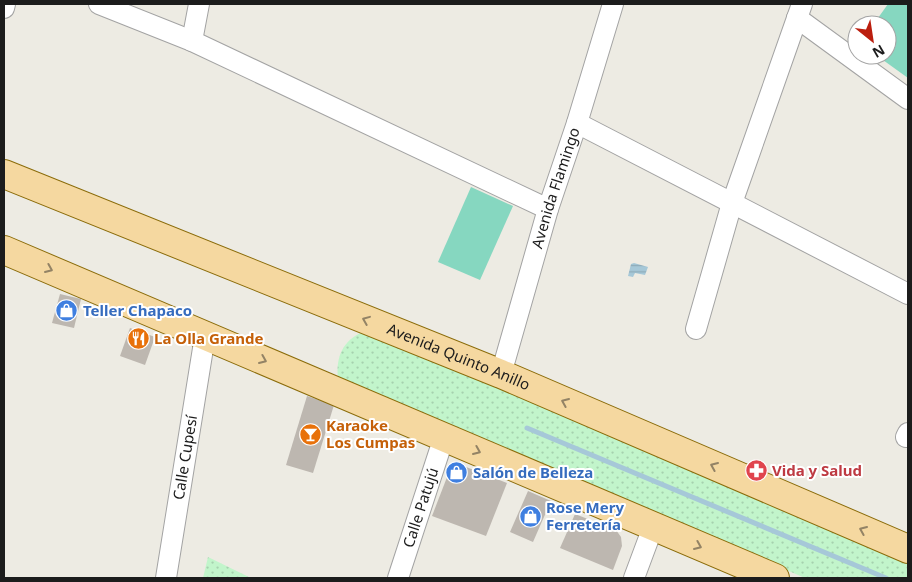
<svg xmlns="http://www.w3.org/2000/svg" width="912" height="582" font-family="'Noto Sans',sans-serif">
	<defs>
		<pattern id="park-dots" width="8" height="8" patternUnits="userSpaceOnUse" patternTransform="scale(1.25)"><rect width="8" height="8" fill="#c2f5cb"/><path d="M2 2h.1M6 6h.1" fill="none" stroke="#a6d1ae" stroke-width="1.8" stroke-linecap="round"/></pattern>
		<pattern id="water-rules" width="6" height="5" patternUnits="userSpaceOnUse" patternTransform="scale(1.25)"><rect width="6" height="5" fill="#a6c8d8"/><path d="M0 2.5h6" fill="none" stroke="#8eabb9"/></pattern>
	</defs>
	<rect width="100%" height="100%" fill="#edebe3"/>
	<g fill="url(#park-dots)">
		<path d="M 369,330 L 908,555 L 908,578 L 805,578 L 338,378 C 335,354 346,336 369,330 Z"/>
		<polygon points="208,557 251,578 203,578"/>
	</g>
	<g fill="#86d7c0">
		<polygon points="888,4 908,4 908,78 876,55 887,55 887,25 873,25"/>
		<polygon points="471,187 513,206 480,280 438,262"/>
	</g>
	<polygon fill="url(#water-rules)" points="634,263 648,267 645,275 635,273 633,277 628,276 631,264"/>
	<g fill="none" stroke-linecap="round" stroke-linejoin="round">
		<polyline stroke="#a6c8d8" stroke-width="5" points="527,428 886,578"/>
	</g>
	<g fill="#bdb7b0">
		<polygon points="60,294 81,299 74,328 52,323"/>
		<polygon points="130,328 155,337 145,365 120,356"/>
		<polygon points="307,396 334,405 313,473 286,465"/>
		<polygon points="461,465 507,483 486,536 432,516 449,472 453,467"/>
		<polygon points="528,491 551,501 533,542 510,532"/>
		<polygon points="575,514 616,530 621,537 622,546 613,570 560,548"/>
	</g>
	<g fill="none" stroke-linecap="round" stroke-linejoin="round">
		<defs>
			<g id="street">
				<polyline points="99,4 192,41 548,209"/>
				<polyline points="4,8 5,4"/>
				<polyline points="797,18 908,99"/>
				<polyline points="192,41 199,4"/>
				<polyline points="577,123 908,294"/>
				<polyline points="696,329 732,203 802,4"/>
				<path id="s1" d="M 501,374 L 548,209 L 577,123 L 613,4"/>
				<polyline points="906,437 908,433"/>
				<path id="s2" d="M 166,578 L 205,336"/>
				<path id="s3" d="M 398,578 L 444,437"/>
				<polyline points="634,578 653,527"/>
			</g>
			<g id="primary">
				<path id="s4" d="M 4,174 L 501,374 L 908,549"/>
				<polyline points="4,250 775,578"/>
			</g>
		</defs>
		<use href="#street" stroke="#a3a3a3" stroke-width="22"/>
		<use href="#primary" stroke="#8b6c0a" stroke-width="30"/>
		<use href="#street" stroke="#fff" stroke-width="20"/>
		<use href="#primary" stroke="#f5d8a0" stroke-width="28"/>
	</g>
	<defs><path id="oneway-chevron" d="M-2-3.5L2.5 0L-2 3.5" fill="none" stroke-width="1.6" stroke-linecap="round" stroke-linejoin="round" transform="scale(1.25)"/></defs>
	<g stroke="#938365">
		<use href="#oneway-chevron" transform="translate(49 269) rotate(23)"/>
		<use href="#oneway-chevron" transform="translate(366 320) rotate(-158)"/>
		<use href="#oneway-chevron" transform="translate(263 360) rotate(23)"/>
		<use href="#oneway-chevron" transform="translate(565 402) rotate(-157)"/>
		<use href="#oneway-chevron" transform="translate(477 451) rotate(23)"/>
		<use href="#oneway-chevron" transform="translate(714 466) rotate(-157)"/>
		<use href="#oneway-chevron" transform="translate(863 530) rotate(-157)"/>
		<use href="#oneway-chevron" transform="translate(698 546) rotate(23)"/>
	</g>
	<defs>
		<symbol id="shop-disc" viewBox="-11 -11 22 22"><circle r="9.5" fill="#3f7fe0" stroke="#fff"/><path d="M-5-2.5h2.3a2.7 3.5 0 0 1 5.4 0H5L5.5 6h-11ZM-1.5-2.5h3a1.5 2.3 0 0 0-3 0Z" fill="#fff"/></symbol>
		<symbol id="restaurant-disc" viewBox="-11 -11 22 22"><circle r="9.5" fill="#e8710a" stroke="#fff"/><path d="M-5-6h1v4h1v-4h1v4h1v-4h1v5L-1.5 .5V6h-2V.5L-5-1ZM5-6V6H3V1.5H1.5Q1.5-4 5-6Z" fill="#fff"/></symbol>
		<symbol id="bar-disc" viewBox="-11 -11 22 22"><circle r="9.5" fill="#e8710a" stroke="#fff"/><path d="M-6-5H6L.8 .8V4.5H3.5V6h-7V4.5H-.8V.8Z" fill="#fff"/></symbol>
		<symbol id="pharmacy-disc" viewBox="-11 -11 22 22"><circle r="9.5" fill="#e0444e" stroke="#fff"/><path d="M-2-6h4v4h4v4h-4v4h-4v-4h-4v-4h4Z" fill="#fff"/></symbol>
	</defs>
	<g fill-rule="evenodd">
		<use href="#shop-disc" x="54" y="298" width="25" height="25"/>
		<use href="#restaurant-disc" x="126" y="326" width="25" height="25"/>
		<use href="#bar-disc" x="298" y="422" width="25" height="25"/>
		<use href="#pharmacy-disc" x="744" y="458" width="25" height="25"/>
		<use href="#shop-disc" x="444" y="460" width="25" height="25"/>
		<use href="#shop-disc" x="518" y="504" width="25" height="25"/>
	</g>
	<g text-anchor="middle" stroke-width="4" stroke-linejoin="round" paint-order="stroke">
		<g font-size="15" fill="#1c1c1c" stroke="#fff">
			<text dy="5" stroke="none"><textPath href="#s1" startOffset="194">Avenida Flamingo</textPath></text>
			<text dy="5" stroke="none"><textPath href="#s4" startOffset="490">Avenida Quinto Anillo</textPath></text>
			<text dy="5" stroke="none"><textPath href="#s2" startOffset="122">Calle Cupesí</textPath></text>
			<text dy="5" stroke="none"><textPath href="#s3" startOffset="74">Calle Patujú</textPath></text>
		</g>
		<g font-size="15" font-weight="bold" fill="#366cbe" stroke="#fff" text-anchor="start">
			<text x="83" y="316">Teller Chapaco</text>
			<text x="473" y="478">Salón de Belleza</text>
			<text x="546" y="513">Rose Mery<tspan x="546" dy="17">Ferretería</tspan></text>
		</g>
		<g font-size="15" font-weight="bold" fill="#c56008" stroke="#fff" text-anchor="start">
			<text x="154" y="344">La Olla Grande</text>
			<text x="326" y="431">Karaoke<tspan x="326" dy="17">Los Cumpas</tspan></text>
		</g>
		<g font-size="15" font-weight="bold" fill="#be3a42" stroke="#fff" text-anchor="start">
			<text x="772" y="476">Vida y Salud</text>
		</g>
	</g>
	<rect width="912" height="582" fill="none" stroke="#1c1c1c" stroke-width="10"/>
	<g transform="translate(872 40) rotate(150)"><circle r="24" fill="#ffffff" stroke="#a4a4a4"/>
	<path d="M0-4L9 19L0 12L-9 19Z" fill="#bb1e0e"/>
	<text y="-8" font-size="14" font-weight="bold" text-anchor="middle" fill="#1c1c1c">N</text>
	</g>
</svg>
